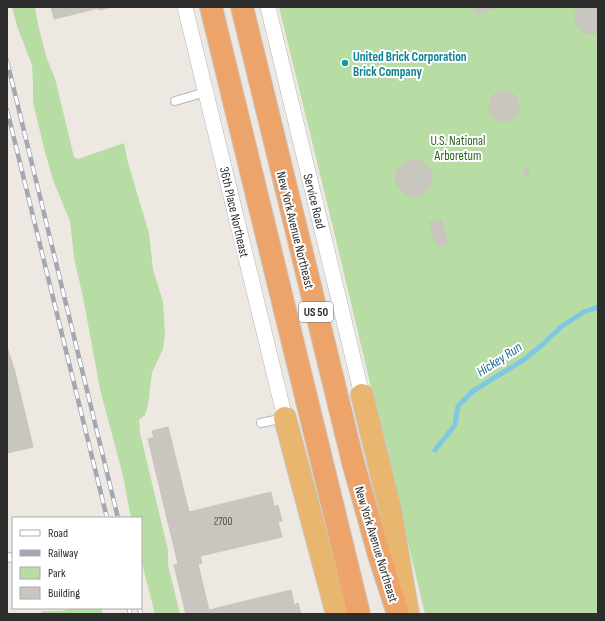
<svg xmlns="http://www.w3.org/2000/svg" width="605" height="621" font-family="'Sofia Sans Condensed',sans-serif">
	<rect width="100%" height="100%" fill="#ede8e1"/>
	<g fill="#b7dda4">
		<polygon points="12,7 35,7 38,25 47,59 55,78 74,157 77,159 81,158 124,143 128,163 149,233 153,269 163,302 165,334 163,349 152,373 148,405 145,415 139,420 140,433 168,550 168,565 180,614 155,614 141,559 141,518 131,518 123,476 100,389 83,297 74,258 70,221 53,180 44,148 33,102 33,81 32,65 17,26"/>
		<polygon points="279,7 598,7 598,614 425,614 330,215"/>
		<polygon points="73,608 101,608 103,614 41,614 40,613 43,611 62,611"/>
	</g>
	<g fill="none" stroke-linecap="round" stroke-linejoin="round">
		<polyline stroke="#80c8e2" stroke-width="5" points="435,450 455,425 458,406 473,391 525,359 543,344 562,326 584,312 598,307"/>
	</g>
	<g fill="#c9c6bf" stroke="#c8c3bb">
		<polygon points="51,7 113,7 99,10 99,8 54,19"/>
		<polygon points="475,7 500,7 477,14"/>
		<polygon points="579,7 598,7 598,32 590,34 584,33 579,29 575,20 575,14"/>
		<circle cx="504" cy="106" r="15"/>
		<circle cx="414" cy="178" r="18"/>
		<polygon points="526,167 530,169 527,176 523,174"/>
		<polygon points="441,220 448,243 437,246 429,223"/>
		<polygon points="7,347 15,372 33,447 7,453"/>
		<polygon points="168,427 189,512 271,492 274,507 278,505 282,521 278,521 282,537 200,556 202,563 198,564 209,610 291,590 294,605 298,603 301,614 186,614 174,565 178,564 148,439 154,437 152,431"/>
	</g>
	<g fill="none" stroke-linecap="round" stroke-linejoin="round">
		<defs>
			<g id="service">
				<polyline points="175,101 206,92"/>
				<polyline points="261,423 284,418"/>
				<polyline points="7,557 12,558"/>
			</g>
			<g id="minor">
				<polyline points="185,7 285,418"/>
				<polyline points="268,7 362,395"/>
			</g>
			<g id="trunk">
				<polyline points="362,395 390,509 408,614"/>
				<polyline points="285,418 337,614"/>
			</g>
			<g id="motorway">
				<polyline points="211,7 359,614"/>
				<polyline points="242,7 353,462 379,555 398,614"/>
			</g>
		</defs>
		<use href="#service" stroke="#b4b7bf" stroke-width="10"/>
		<use href="#minor" stroke="#b4b7bf" stroke-width="16"/>
		<use href="#trunk" stroke="#c8c8c8" stroke-width="24"/>
		<use href="#motorway" stroke="#c8c8c8" stroke-width="24"/>
		<use href="#service" stroke="#fff" stroke-width="8"/>
		<use href="#minor" stroke="#fff" stroke-width="15"/>
		<use href="#trunk" stroke="#e8b66e" stroke-width="22"/>
		<use href="#motorway" stroke="#eda46b" stroke-width="22"/>
		<defs>
			<g id="rail">
				<polyline points="7,61 118,518"/>
				<polyline points="7,110 107,518"/>
				<polyline points="129,608 130,614"/>
				<polyline points="139,608 141,614"/>
			</g>
		</defs>
		<use href="#rail" stroke="#a4a6b5" stroke-width="4.5"/>
		<use href="#rail" stroke="#fff" stroke-width="3" stroke-dasharray="9" stroke-linecap="butt"/>
	</g>
	<circle fill="#0f9aa8" stroke="#fff" stroke-width="1.5" cx="345" cy="63" r="4"/>
	<g text-anchor="middle" stroke-width="4" stroke-linejoin="round" paint-order="stroke">
		<g font-size="11" fill="#545352">
			<text x="223" y="525">2700</text>
		</g>
		<rect fill="#fff" stroke="#6c6c6c" stroke-width="1" x="299" y="302" width="34" height="20" rx="3"/>
		<g font-size="12" font-weight="bold" fill="#2d2d2d">
			<text x="316" y="316">US 50</text>
		</g>
		<g font-size="13" font-weight="bold" fill="#0d838f" stroke="#fff" text-anchor="start">
			<text x="353" y="61">United Brick Corporation<tspan x="353" dy="15">Brick Company</tspan></text>
		</g>
		<g font-size="13" fill="#306323" stroke="#fff">
			<text x="458" y="145">U.S. National<tspan x="458" dy="15">Arboretum</tspan></text>
		</g>
		<g font-size="13" fill="#2d2d2d" stroke="#fff">
			<text transform="translate(315 201) rotate(76)" y="5">Service Road</text>
			<text transform="translate(235 212) rotate(77)" y="5">36th Place Northeast</text>
			<text transform="translate(296 230) rotate(76)" y="5">New York Avenue Northeast</text>
			<text transform="translate(377 544) rotate(73)" y="5">New York Avenue Northeast</text>
		</g>
		<g font-size="14" font-style="italic" fill="#1d6991" stroke="#fff">
			<text transform="translate(499 359) rotate(-33)" y="5">Hickey Run</text>
		</g>
	</g>
	<rect width="605" height="621" fill="none" stroke="#2d2d2d" stroke-width="16"/>
	<rect x="12" y="517" width="130" height="92" fill="#ffffff" stroke="#ababab"/>
	<rect x="20" y="530" width="20" height="6" fill="#ffffff" stroke="#ababab"/>
	<text x="48" y="537" font-size="12" fill="#2d2d2d">Road</text>
	<rect x="20" y="550" width="20" height="6" fill="#a4a6b5" stroke="#ababab"/>
	<text x="48" y="557" font-size="12" fill="#2d2d2d">Railway</text>
	<rect x="20" y="567" width="20" height="12" fill="#b7dda4" stroke="#ababab"/>
	<text x="48" y="577" font-size="12" fill="#2d2d2d">Park</text>
	<rect x="20" y="587" width="20" height="12" fill="#c9c6bf" stroke="#ababab"/>
	<text x="48" y="597" font-size="12" fill="#2d2d2d">Building</text>
</svg>
